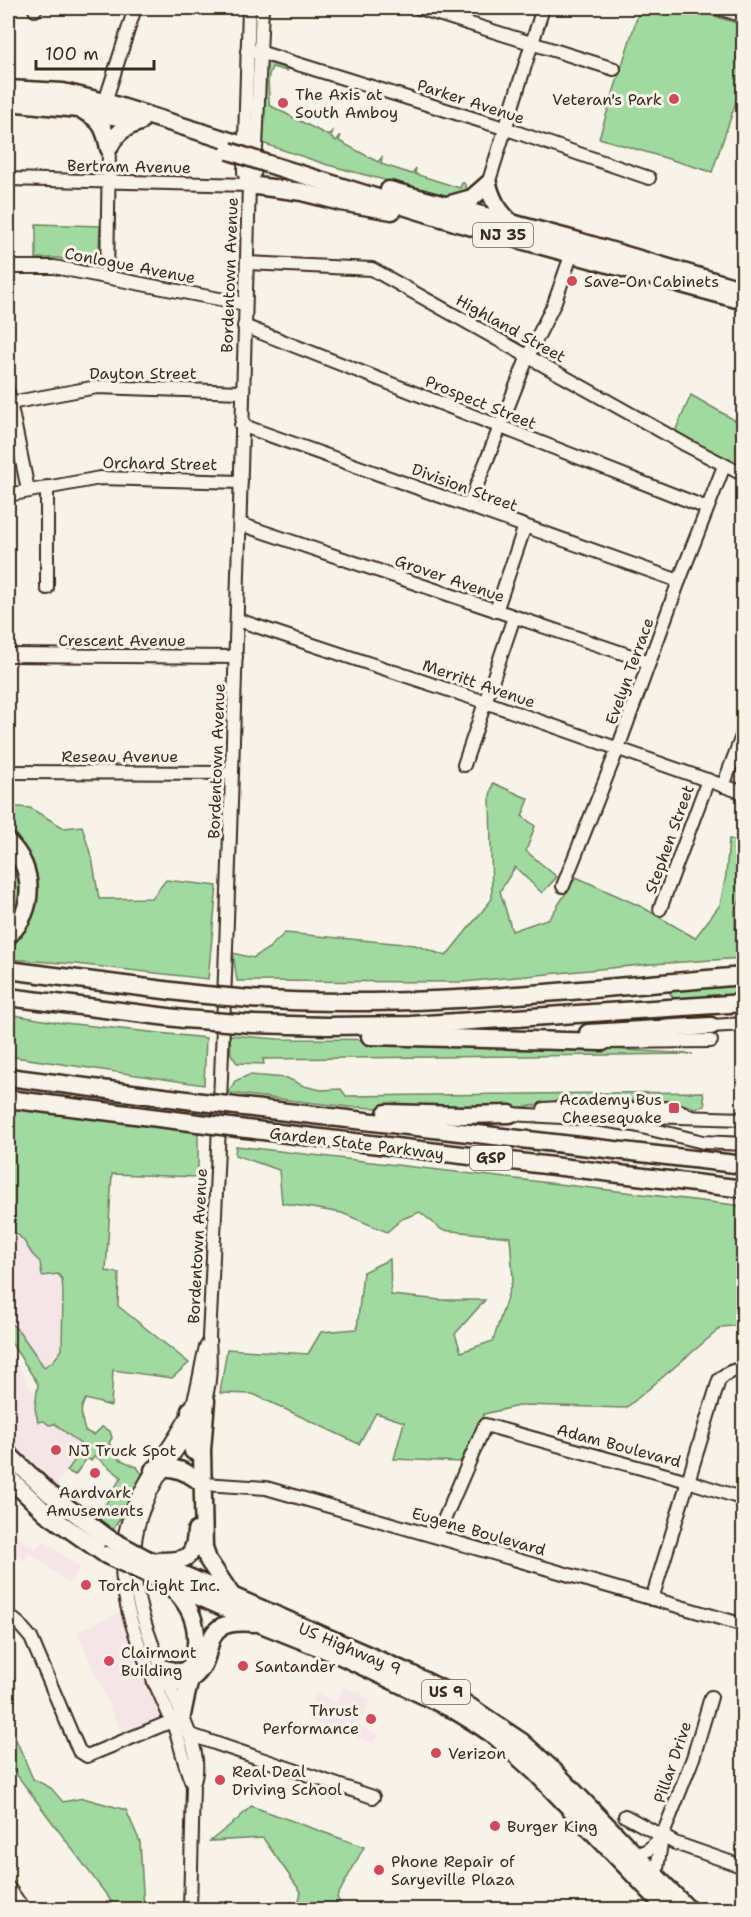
<svg xmlns="http://www.w3.org/2000/svg" width="751" height="1917" font-family="'Shantell Sans',sans-serif">
	<rect width="100%" height="100%" fill="#f7f3e8"/>
	<filter id="ink" filterUnits="userSpaceOnUse"><feTurbulence type="fractalNoise" baseFrequency=".0167" numOctaves="2"/><feDisplacementMap in="SourceGraphic" scale="12" xChannelSelector="R" yChannelSelector="G"/><feConvolveMatrix kernelMatrix="1 2 1 2 8 2 1 2 1" color-interpolation-filters="sRGB"/></filter>
	<g filter="url(#ink)">
		<g fill="#f5e5e8">
			<polygon points="8,1225 24,1241 32,1254 62,1279 62,1350 44,1368 19,1331 8,1321"/>
			<polygon points="8,1346 32,1391 36,1390 38,1421 55,1424 84,1447 50,1494 8,1454"/>
			<polygon points="8,1528 35,1549 43,1540 80,1568 68,1583 30,1553 24,1561 8,1548"/>
			<polygon points="127,1609 172,1721 125,1741 77,1632"/>
			<polygon points="343,1687 361,1693 363,1697 371,1699 359,1725 378,1734 373,1743 306,1719 316,1693 336,1702"/>
		</g>
		<g fill="#a1daa0" stroke="#6e825f" stroke-width="1.5">
			<polygon points="640,8 688,8 743,25 743,82 712,172 599,138"/>
			<path d="M 265,62 L 288,69 L 287,71 L 272,67 C 265,80 270,89 269,105 L 329,136 L 333,130 L 331,138 L 336,141 L 341,135 L 339,141 L 378,162 L 382,157 L 381,164 L 412,174 L 416,168 L 415,174 L 460,188 L 462,183 L 464,183 L 468,191 L 448,197 L 328,165 L 262,143 Z"/>
			<polygon points="36,224 100,226 98,267 58,258 36,258"/>
			<polygon points="691,395 743,425 743,461 740,471 674,434"/>
			<polygon points="493,783 529,799 522,816 535,826 526,851 557,877 542,893 515,867 500,891 512,931 550,918 576,877 642,907 695,938 720,905 726,875 729,839 743,842 743,898 735,908 735,929 743,929 743,958 652,964 463,982 237,981 233,953 253,958 269,948 285,933 415,945 446,956 492,899 490,796"/>
			<polygon points="8,806 30,808 64,828 82,826 93,863 99,899 152,898 166,880 217,886 208,979 76,964 8,959 8,956 33,913 34,875 16,833 8,830"/>
			<polygon points="8,854 14,859 25,889 16,917 8,927"/>
			<polygon points="743,985 743,996 675,1000 668,991"/>
			<polygon points="8,1014 55,1022 206,1038 204,1085 8,1056"/>
			<polygon points="230,1035 278,1039 456,1040 693,1054 263,1059 264,1064 237,1063 231,1054"/>
			<polygon points="249,1075 287,1078 304,1086 321,1090 341,1089 346,1096 703,1092 705,1106 695,1108 673,1101 620,1100 617,1104 568,1102 512,1108 446,1110 349,1107 228,1093 235,1081"/>
			<path d="M 8,1099 L 198,1123 L 198,1177 L 112,1174 L 106,1271 L 119,1273 L 118,1306 L 189,1363 L 172,1378 L 113,1370 L 111,1406 L 86,1399 C 78,1410 82,1419 85,1431 L 94,1435 L 102,1427 L 110,1431 L 112,1438 L 109,1443 L 119,1459 L 137,1467 L 147,1481 L 130,1516 L 122,1515 L 108,1538 L 93,1527 L 121,1477 L 95,1456 L 91,1461 L 87,1458 L 75,1475 L 67,1471 L 84,1447 L 55,1424 L 49,1425 L 44,1421 L 38,1422 L 35,1408 L 38,1384 L 12,1344 L 8,1344 L 8,1321 L 19,1331 L 44,1367 L 53,1361 L 62,1350 L 63,1292 L 62,1279 L 58,1274 L 42,1276 L 40,1262 L 32,1254 L 24,1241 L 8,1225 Z"/>
			<polygon points="236,1146 743,1206 743,1325 722,1327 626,1408 523,1405 484,1414 460,1462 394,1459 404,1422 376,1413 359,1444 253,1394 220,1393 227,1349 308,1354 321,1332 357,1329 363,1272 390,1259 391,1295 441,1300 485,1300 455,1334 461,1352 493,1341 513,1279 510,1237 442,1230 420,1212 402,1219 387,1232 342,1213 282,1203 279,1170 235,1155"/>
			<polygon points="8,1721 33,1779 51,1788 63,1802 83,1798 126,1810 140,1842 144,1909 117,1909 8,1763"/>
			<polygon points="251,1806 364,1847 337,1897 343,1909 297,1909 301,1892 263,1838 210,1841 238,1819"/>
		</g>
		<g fill="none" stroke-linecap="round" stroke-linejoin="round">
			<defs>
				<g id="minor">
					<polyline points="419,8 614,69"/>
					<polyline points="718,8 744,16"/>
					<polyline points="35,10 35,8"/>
					<polyline points="247,51 259,52 504,128 649,178"/>
					<polyline points="105,102 135,8"/>
					<polyline points="8,179 249,185"/>
					<polyline points="488,184 543,8"/>
					<polyline points="249,185 255,171 262,8"/>
					<polyline points="247,263 372,269 686,445 744,475"/>
					<polyline points="8,267 54,267 245,304"/>
					<polyline points="107,277 109,148"/>
					<polyline points="244,326 707,508"/>
					<polyline points="8,392 28,490"/>
					<polyline points="10,403 97,387 242,392"/>
					<polyline points="241,425 679,581"/>
					<polyline points="8,495 100,478 241,482"/>
					<polyline points="469,505 528,356 554,304 572,253"/>
					<polyline points="240,524 649,662"/>
					<polyline points="47,588 47,487"/>
					<polyline points="496,611 525,526"/>
					<polyline points="238,620 485,702 744,793"/>
					<polyline points="8,655 236,657"/>
					<polyline points="464,765 514,617"/>
					<polyline points="8,772 232,773"/>
					<polyline points="723,786 744,731"/>
					<polyline points="563,886 618,748 679,581 724,466"/>
					<polyline points="660,909 708,780"/>
					<polyline points="711,1026 744,1024"/>
					<polyline points="603,1042 711,1041"/>
					<polyline points="544,1109 576,1107 648,1116 744,1119"/>
					<polyline points="633,1109 674,1108 691,1117"/>
					<polyline points="510,1114 596,1119 634,1125 703,1142 744,1144"/>
					<path d="M 202,1407 C 212,1386 210,1360 209,1337 C 229,953 238,569 249,185 L 244,172 L 249,8"/>
					<polyline points="203,1484 266,1488 744,1625"/>
					<polyline points="437,1536 485,1425 688,1481 744,1499"/>
					<path d="M 652,1599 L 719,1380 C 726,1373 734,1368 744,1371"/>
					<polyline points="8,1615 19,1624 31,1638 79,1751 87,1756 177,1719"/>
					<polyline points="191,1735 373,1797"/>
					<path d="M 193,1785 C 184,1767 182,1747 175,1729 C 147,1661 104,1590 130,1516 C 143,1478 171,1448 189,1413 C 199,1393 200,1368 206,1347"/>
					<polyline points="625,1816 675,1843 744,1867"/>
					<polyline points="636,1855 648,1850 661,1838"/>
					<polyline points="656,1875 662,1837 693,1758 711,1697"/>
					<polyline points="8,1887 24,1910"/>
					<path d="M 190,1910 L 193,1785 C 202,1761 191,1738 182,1715 C 154,1647 113,1576 146,1502 C 157,1476 176,1452 192,1429"/>
				</g>
				<g id="highway">
					<polyline points="8,89 63,92 105,102 236,143"/>
					<polyline points="8,102 78,109 122,118"/>
					<path d="M 85,112 C 102,120 105,130 109,148"/>
					<path d="M 109,148 C 116,133 124,127 140,122"/>
					<polyline points="265,163 458,223 744,301"/>
					<path d="M 488,184 C 492,201 499,211 511,223"/>
					<polyline points="249,185 302,192 341,202 392,211"/>
					<polyline points="389,190 578,241 744,290"/>
					<polyline points="447,205 472,198 488,184"/>
					<path d="M 8,842 C 35,869 36,909 8,936"/>
					<polyline points="8,970 195,994"/>
					<polyline points="8,997 184,1019"/>
					<path d="M 250,999 C 416,1010 578,989 744,976"/>
					<polyline points="253,1024 326,1026 411,1025 744,1003"/>
					<polyline points="588,1033 711,1026"/>
					<polyline points="370,1036 603,1042"/>
					<polyline points="8,1077 194,1101"/>
					<polyline points="8,1099 198,1123"/>
					<polyline points="244,1107 744,1165"/>
					<polyline points="386,1113 463,1115 510,1114"/>
					<polyline points="238,1128 744,1189"/>
					<polyline points="206,1400 202,1450 204,1548 208,1560 232,1596"/>
					<polyline points="190,1410 193,1451"/>
					<polyline points="8,1454 50,1494 108,1538"/>
					<path d="M 153,1470 C 172,1463 189,1473 203,1484"/>
					<polyline points="8,1477 46,1513 106,1555"/>
					<polyline points="147,1559 409,1673 451,1694 522,1742 556,1773 689,1910"/>
					<path d="M 158,1561 C 184,1561 195,1560 196,1531"/>
					<polyline points="145,1573 261,1624 341,1656 454,1710 480,1726 496,1737 535,1772 668,1910"/>
					<path d="M 172,1588 C 215,1627 189,1669 182,1716"/>
					<polyline points="162,1668 181,1673 191,1666"/>
					<path d="M 156,1682 C 166,1683 183,1685 192,1678 C 222,1655 192,1618 254,1623"/>
				</g>
			</defs>
			<use href="#minor" stroke="#3b2a1e" stroke-width="16"/>
			<use href="#highway" stroke="#3b2a1e" stroke-width="21"/>
			<use href="#minor" stroke="#f7f3e8" stroke-width="12"/>
			<use href="#highway" stroke="#f7f3e8" stroke-width="16"/>
			<defs>
				<g id="highway-bridge">
					<polyline points="229,151 265,163"/>
					<polyline points="195,994 250,999"/>
					<polyline points="184,1019 253,1024"/>
					<polyline points="194,1101 244,1107"/>
					<polyline points="198,1123 238,1128"/>
					<polyline points="108,1538 147,1559"/>
					<polyline points="106,1555 145,1573"/>
				</g>
			</defs>
			<use href="#highway-bridge" stroke="#3b2a1e" stroke-width="21" stroke-linecap="butt"/>
			<use href="#highway-bridge" stroke="#f7f3e8" stroke-width="16"/>
		</g>
	</g>
	<g fill="#d1495b" stroke="#f7f3e8" stroke-width="2">
		<circle cx="674" cy="99" r="6"/>
		<circle cx="283" cy="103" r="6"/>
		<circle cx="572" cy="281" r="6"/>
		<rect x="668" y="1102" width="12" height="12" rx="3"/>
		<circle cx="56" cy="1450" r="6"/>
		<circle cx="95" cy="1473" r="6"/>
		<circle cx="86" cy="1585" r="6"/>
		<circle cx="109" cy="1661" r="6"/>
		<circle cx="243" cy="1666" r="6"/>
		<circle cx="371" cy="1719" r="6"/>
		<circle cx="436" cy="1753" r="6"/>
		<circle cx="220" cy="1780" r="6"/>
		<circle cx="495" cy="1826" r="6"/>
		<circle cx="379" cy="1870" r="6"/>
	</g>
	<g text-anchor="middle" stroke-width="6" stroke-linejoin="round" paint-order="stroke">
		<g fill="#f7f3e8" stroke="#73665b" stroke-width="1.5">
			<rect x="473" y="223" width="60" height="24" rx="4.5"/>
			<rect x="470" y="1146" width="42" height="24" rx="4.5"/>
			<rect x="422" y="1680" width="48" height="24" rx="4.5"/>
		</g>
		<g font-size="15" font-weight="bold" fill="#3b2a1e">
			<text x="503" y="240">NJ 35</text>
			<text x="491" y="1163">GSP</text>
			<text x="446" y="1697">US 9</text>
		</g>
		<g font-size="16" fill="#3b2a1e" stroke="#f7f3e8" text-anchor="start">
			<text x="295" y="100">The Axis at<tspan x="295" dy="18">South Amboy</tspan></text>
			<text x="662" y="105" text-anchor="end">Veteran's Park</text>
			<text x="584" y="287">Save-On Cabinets</text>
			<text x="662" y="1105" text-anchor="end">Academy Bus<tspan x="662" dy="18">Cheesequake</tspan></text>
			<text x="68" y="1456">NJ Truck Spot</text>
			<text x="95" y="1498" text-anchor="middle">Aardvark<tspan x="95" dy="18">Amusements</tspan></text>
			<text x="98" y="1591">Torch Light Inc.</text>
			<text x="121" y="1658">Clairmont<tspan x="121" dy="18">Building</tspan></text>
			<text x="255" y="1672">Santander</text>
			<text x="359" y="1716" text-anchor="end">Thrust<tspan x="359" dy="18">Performance</tspan></text>
			<text x="448" y="1759">Verizon</text>
			<text x="232" y="1777">Real Deal<tspan x="232" dy="18">Driving School</tspan></text>
			<text x="507" y="1832">Burger King</text>
			<text x="391" y="1867">Phone Repair of<tspan x="391" dy="18">Saryeville Plaza</tspan></text>
		</g>
		<g font-size="16" fill="#3b2a1e" stroke="#f7f3e8">
			<text transform="translate(471 101) rotate(18)" y="6">Parker Avenue</text>
			<text transform="translate(129 166) rotate(1)" y="6">Bertram Avenue</text>
			<text transform="translate(130 265) rotate(11)" y="6">Conlogue Avenue</text>
			<text transform="translate(229 275) rotate(-88)" y="6">Bordentown Avenue</text>
			<text transform="translate(511 328) rotate(29)" y="6">Highland Street</text>
			<text x="143" y="379">Dayton Street</text>
			<text transform="translate(481 402) rotate(22)" y="6">Prospect Street</text>
			<text transform="translate(160 463) rotate(1)" y="6">Orchard Street</text>
			<text transform="translate(465 487) rotate(20)" y="6">Division Street</text>
			<text transform="translate(450 578) rotate(19)" y="6">Grover Avenue</text>
			<text x="122" y="646">Crescent Avenue</text>
			<text transform="translate(629 671) rotate(-70)" y="6">Evelyn Terrace</text>
			<text transform="translate(479 683) rotate(19)" y="6">Merritt Avenue</text>
			<text x="120" y="762">Reseau Avenue</text>
			<text transform="translate(216 761) rotate(-88)" y="6">Bordentown Avenue</text>
			<text transform="translate(669 839) rotate(-70)" y="6">Stephen Street</text>
			<text transform="translate(357 1143) rotate(7)" y="6">Garden State Parkway</text>
			<text transform="translate(197 1246) rotate(-87)" y="6">Bordentown Avenue</text>
			<text transform="translate(619 1445) rotate(15)" y="6">Adam Boulevard</text>
			<text transform="translate(479 1531) rotate(16)" y="6">Eugene Boulevard</text>
			<text transform="translate(350 1648) rotate(23)" y="6">US Highway 9</text>
			<text transform="translate(672 1762) rotate(-71)" y="6">Pillar Drive</text>
		</g>
	</g>
	<rect width="751" height="1917" fill="none" stroke="#f7f3e8" stroke-width="30"/>
	<rect x="15" y="15" width="721" height="1887" fill="none" stroke="#3b2a1e" stroke-width="2" filter="url(#ink)"/>
	<path d="M36 60v9h118v-9" fill="none" stroke="#3b2a1e" stroke-width="3"/>
	<text x="45" y="60" font-size="18" fill="#3b2a1e" stroke="#f7f3e8" stroke-width="4.5" paint-order="stroke">100 m</text>
</svg>
